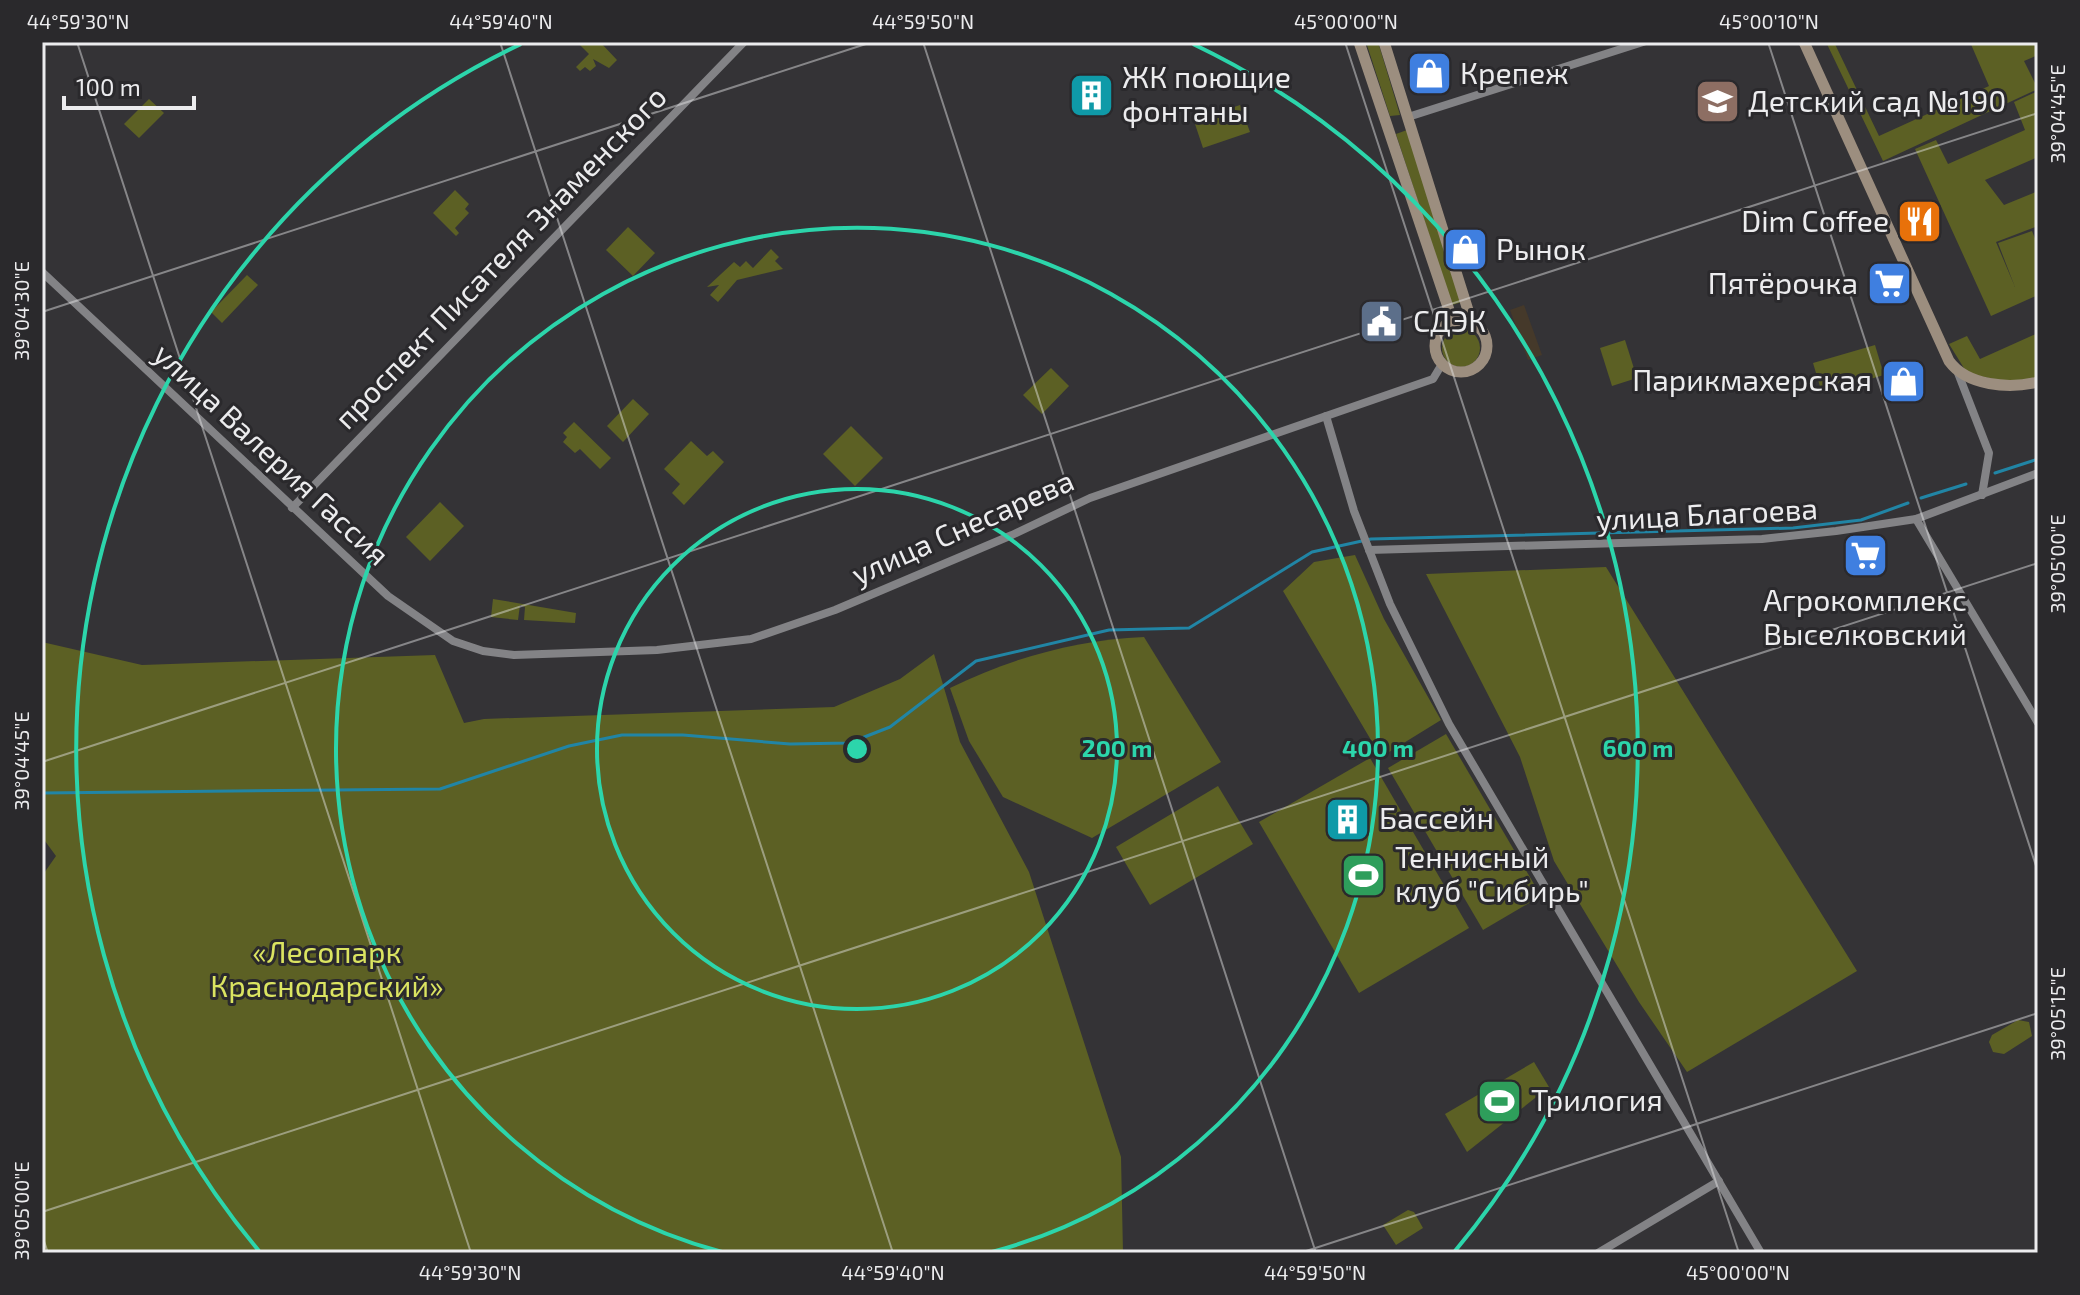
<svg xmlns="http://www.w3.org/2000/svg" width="2080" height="1295" font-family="'Exo 2',sans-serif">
	<rect width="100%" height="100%" fill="#343336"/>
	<polygon fill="#45392a" points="1524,305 1542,355 1528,360 1510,310"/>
	<g fill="#5c6024">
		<polygon points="577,42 600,42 617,60 609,68 593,59 596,66 590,71 585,67 580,71 576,67 589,54"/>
		<polygon points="1366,42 1378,42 1400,115 1390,116"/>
		<polygon points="1826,42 1834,42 1879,136 1989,86 1970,42 2038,42 2038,55 2024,61 2038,89 1883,161"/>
		<polygon points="2038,91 2038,157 1985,180 2004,205 2038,191 2038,226 1996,242 2015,287 1998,243 2032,231 2038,246 2038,295 1991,316 1915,149 1936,140 1948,164 2025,130 2014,102"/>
		<polygon points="149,99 164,113 139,138 124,124"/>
		<polygon points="1240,105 1250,132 1203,148 1194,121"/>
		<polygon points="1407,130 1462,302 1452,305 1396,134"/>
		<polygon points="455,190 469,204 465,209 469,213 455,228 459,233 456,236 433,213"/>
		<polygon points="628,227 655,253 633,276 606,250"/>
		<polygon points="771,249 779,257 775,261 783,269 737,280 718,302 710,295 719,285 707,287 734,262 740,267 746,261 753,268"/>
		<polygon points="247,275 258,285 222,323 211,312"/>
		<circle cx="1461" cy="348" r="19"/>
		<polygon points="2038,333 2038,379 2014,384 1967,373 1949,344 1967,336 1980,359"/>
		<polygon points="1625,340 1637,378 1612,386 1600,348"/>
		<polygon points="1875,345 1884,375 1822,393 1813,363"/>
		<polygon points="1051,368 1069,386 1042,414 1023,395"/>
		<polygon points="633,399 649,414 623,442 607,426"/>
		<polygon points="574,422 611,458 600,469 580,449 575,453 563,442 567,437 563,433"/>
		<polygon points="851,426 883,458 855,486 823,454"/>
		<polygon points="691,441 707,456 713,451 724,462 684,505 672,493 680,484 664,469"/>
		<polygon points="440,502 464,526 430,561 406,537"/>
		<polygon points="1355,555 1384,619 1441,720 1381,757 1283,591 1314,562"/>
		<polygon points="1606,567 1857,971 1687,1072 1639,1002 1554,861 1520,757 1426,574"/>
		<polygon points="493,599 576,613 575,623 524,620 525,607 520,605 518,620 491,617"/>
		<path d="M 1144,637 L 1221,762 L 1092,838 L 1003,797 L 969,741 L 950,688 C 1011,658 1076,640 1144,637 Z"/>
		<polygon points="42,642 142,665 435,655 464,723 484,719 834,707 900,679 934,654 960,742 1029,872 1121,1157 1123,1253 42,1253 42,876 56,856 42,837"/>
		<polygon points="1446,734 1541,896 1483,930 1388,768"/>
		<polygon points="1370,758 1469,928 1359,993 1259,822"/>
		<polygon points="1218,786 1253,844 1150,905 1116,847"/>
		<polygon points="2018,1020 2029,1022 2032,1036 2004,1054 1993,1052 1989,1042 1992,1035"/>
		<polygon points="1534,1062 1549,1087 1467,1152 1445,1114"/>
		<polygon points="1408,1210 1414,1212 1423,1228 1396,1245 1383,1225"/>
	</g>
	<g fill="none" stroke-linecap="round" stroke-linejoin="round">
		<g stroke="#2185a5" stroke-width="3">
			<polyline points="1995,473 2038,459"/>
			<polyline points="1921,498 1966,484"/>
			<polyline points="42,793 440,789 569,746 622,735 683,735 790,744 849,743 890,727 976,661 1109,630 1189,628 1312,552 1371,539 1793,528 1861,520 1908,503"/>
		</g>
		<g stroke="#838386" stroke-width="8">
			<polyline points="1408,117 1643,42"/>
			<polyline points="42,272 388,596 453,641 483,651 514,655 657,650 751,639 835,610 1012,535 1090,498 1433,379 1442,364"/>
			<polyline points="1958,373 1989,453 1982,495"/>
			<polyline points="1326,416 1354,511 1390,604 1449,724 1761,1253"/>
			<polyline points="292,508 744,42"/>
			<polyline points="1916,519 2038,723"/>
			<polyline points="1369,550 1762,539 1836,531 1916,519 2038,473"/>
			<polyline points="1598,1253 1719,1181"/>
		</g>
		<g stroke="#9c8e7f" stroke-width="11">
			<polyline points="1359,42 1449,310 1447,324"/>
			<polyline points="1384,42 1472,323"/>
			<path d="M 1804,42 L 1949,361 C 1967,386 2009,389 2038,382"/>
			<circle cx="1461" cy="346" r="26"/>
		</g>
	</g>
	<path fill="none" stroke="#ececee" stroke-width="2" stroke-opacity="0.45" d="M 77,42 L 471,1253M 500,42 L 893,1253M 923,42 L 1316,1253M 1345,42 L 1739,1253M 1768,42 L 2038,872M 42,312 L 872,42M 42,762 L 2038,113M 42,1212 L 2038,563M 42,1235 L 48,1253M 1300,1253 L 2038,1013"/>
	<g fill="none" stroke="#2cd5ab" stroke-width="4">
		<circle cx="857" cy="749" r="260"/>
		<path d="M722 1252A521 521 0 1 1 992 1252"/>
		<path d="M259 1251A781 781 0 0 1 521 44M1193 44A781 781 0 0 1 1455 1251"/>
	</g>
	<defs>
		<symbol id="shop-square" viewBox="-11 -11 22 22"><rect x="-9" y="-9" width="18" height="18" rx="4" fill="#3f7fe0" stroke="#2a292c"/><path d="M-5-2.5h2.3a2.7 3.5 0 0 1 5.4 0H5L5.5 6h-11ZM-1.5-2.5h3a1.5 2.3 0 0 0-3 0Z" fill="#fff"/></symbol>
		<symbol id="building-square" viewBox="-11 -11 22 22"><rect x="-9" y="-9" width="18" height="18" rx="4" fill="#0f9aa8" stroke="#2a292c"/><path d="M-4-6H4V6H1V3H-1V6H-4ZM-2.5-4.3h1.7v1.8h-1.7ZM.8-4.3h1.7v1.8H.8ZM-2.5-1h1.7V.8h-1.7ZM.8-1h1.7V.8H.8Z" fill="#fff"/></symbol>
		<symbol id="school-square" viewBox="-11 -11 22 22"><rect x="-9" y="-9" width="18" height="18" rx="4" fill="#8d6e63" stroke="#2a292c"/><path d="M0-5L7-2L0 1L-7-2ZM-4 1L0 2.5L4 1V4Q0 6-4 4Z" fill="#fff"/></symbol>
		<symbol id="restaurant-square" viewBox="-11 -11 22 22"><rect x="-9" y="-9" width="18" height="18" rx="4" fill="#e8710a" stroke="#2a292c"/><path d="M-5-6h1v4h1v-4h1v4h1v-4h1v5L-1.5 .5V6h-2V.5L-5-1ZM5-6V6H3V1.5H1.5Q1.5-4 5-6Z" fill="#fff"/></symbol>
		<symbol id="supermarket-square" viewBox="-11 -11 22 22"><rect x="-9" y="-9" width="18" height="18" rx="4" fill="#3f7fe0" stroke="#2a292c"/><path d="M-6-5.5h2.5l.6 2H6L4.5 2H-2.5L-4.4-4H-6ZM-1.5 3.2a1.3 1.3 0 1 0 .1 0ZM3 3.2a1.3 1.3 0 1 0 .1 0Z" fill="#fff"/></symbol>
		<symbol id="civic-square" viewBox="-11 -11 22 22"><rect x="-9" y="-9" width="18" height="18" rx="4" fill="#5c6f8a" stroke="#2a292c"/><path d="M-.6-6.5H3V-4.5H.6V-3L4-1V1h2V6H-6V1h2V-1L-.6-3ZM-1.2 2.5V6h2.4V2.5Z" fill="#fff"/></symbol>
		<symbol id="stadium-square" viewBox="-11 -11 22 22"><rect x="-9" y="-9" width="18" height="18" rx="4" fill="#2e9e5b" stroke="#2a292c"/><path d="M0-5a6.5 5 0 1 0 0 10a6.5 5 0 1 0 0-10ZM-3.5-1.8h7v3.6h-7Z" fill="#fff"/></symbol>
	</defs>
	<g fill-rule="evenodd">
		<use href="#shop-square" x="1404" y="48" width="51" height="51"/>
		<use href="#building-square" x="1066" y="70" width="51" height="51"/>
		<use href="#school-square" x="1692" y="76" width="51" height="51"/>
		<use href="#restaurant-square" x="1894" y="196" width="51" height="51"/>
		<use href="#shop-square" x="1440" y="224" width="51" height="51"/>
		<use href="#supermarket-square" x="1864" y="258" width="51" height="51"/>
		<use href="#civic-square" x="1356" y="296" width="51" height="51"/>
		<use href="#shop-square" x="1878" y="356" width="51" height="51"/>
		<use href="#supermarket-square" x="1840" y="530" width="51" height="51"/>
		<use href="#building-square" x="1322" y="794" width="51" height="51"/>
		<use href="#stadium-square" x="1338" y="850" width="51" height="51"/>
		<use href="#stadium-square" x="1474" y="1076" width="51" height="51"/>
	</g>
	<g text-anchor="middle" stroke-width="6" stroke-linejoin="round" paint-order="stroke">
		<g font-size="30" fill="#ececee" stroke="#2a292c" text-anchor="start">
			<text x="1460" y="84">Крепеж</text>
			<text x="1122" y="88">ЖК поющие<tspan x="1122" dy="34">фонтаны</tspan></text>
			<text x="1748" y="112">Детский сад №190</text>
			<text x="1889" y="232" text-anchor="end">Dim Coffee</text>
			<text x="1496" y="260">Рынок</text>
			<text x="1858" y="294" text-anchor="end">Пятёрочка</text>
			<text x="1413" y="332">СДЭК</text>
			<text x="1872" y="391" text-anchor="end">Парикмахерская</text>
			<text x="1865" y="611" text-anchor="middle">Агрокомплекс<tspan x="1865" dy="34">Выселковский</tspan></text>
			<text x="1379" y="829">Бассейн</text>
			<text x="1395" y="868">Теннисный<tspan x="1395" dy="34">клуб "Сибирь"</tspan></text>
			<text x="1531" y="1111">Трилогия</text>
		</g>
		<g font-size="30" fill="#ececee" stroke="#2a292c">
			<text transform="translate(501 258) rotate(-46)" y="10">проспект Писателя Знаменского</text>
			<text transform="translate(271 455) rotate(43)" y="10">улица Валерия Гассия</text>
			<text transform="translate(1707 515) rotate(-3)" y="10">улица Благоева</text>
			<text transform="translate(963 528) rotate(-24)" y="10">улица Снесарева</text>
		</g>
		<g font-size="30" fill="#dbe461" stroke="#2a292c">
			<text x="327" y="963">«Лесопарк<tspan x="327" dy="34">Краснодарский»</tspan></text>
		</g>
	</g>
	<circle cx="857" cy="749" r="12" fill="#2cd5ab" stroke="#2a292c" stroke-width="4"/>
	<g font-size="24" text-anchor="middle" font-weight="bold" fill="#2cd5ab" stroke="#2a292c" stroke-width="6" stroke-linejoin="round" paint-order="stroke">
		<text x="1117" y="757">200 m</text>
		<text x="1378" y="757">400 m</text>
		<text x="1638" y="757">600 m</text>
	</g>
	<rect width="2080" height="1295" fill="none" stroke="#2a292c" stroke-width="88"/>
	<path d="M64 96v12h130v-12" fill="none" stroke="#ececee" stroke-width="4"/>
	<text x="76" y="96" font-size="24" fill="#ececee" stroke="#2a292c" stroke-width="6" paint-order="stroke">100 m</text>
	<rect x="44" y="44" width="1992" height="1207" fill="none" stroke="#ececee" stroke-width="3"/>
	<g font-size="20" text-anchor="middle" fill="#ececee">
		<text x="78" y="29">44°59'30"N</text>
		<text x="501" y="29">44°59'40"N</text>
		<text x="923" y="29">44°59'50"N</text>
		<text x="1346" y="29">45°00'00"N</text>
		<text x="1769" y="29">45°00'10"N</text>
		<text transform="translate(2058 114) rotate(-90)" y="7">39°04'45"E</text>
		<text transform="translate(22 311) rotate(-90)" y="7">39°04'30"E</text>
		<text transform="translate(2058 564) rotate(-90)" y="7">39°05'00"E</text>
		<text transform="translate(22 761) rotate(-90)" y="7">39°04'45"E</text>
		<text transform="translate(2058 1014) rotate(-90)" y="7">39°05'15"E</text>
		<text transform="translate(22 1211) rotate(-90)" y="7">39°05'00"E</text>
		<text x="470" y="1280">44°59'30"N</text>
		<text x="893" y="1280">44°59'40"N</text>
		<text x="1315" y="1280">44°59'50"N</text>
		<text x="1738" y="1280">45°00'00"N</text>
	</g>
</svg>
